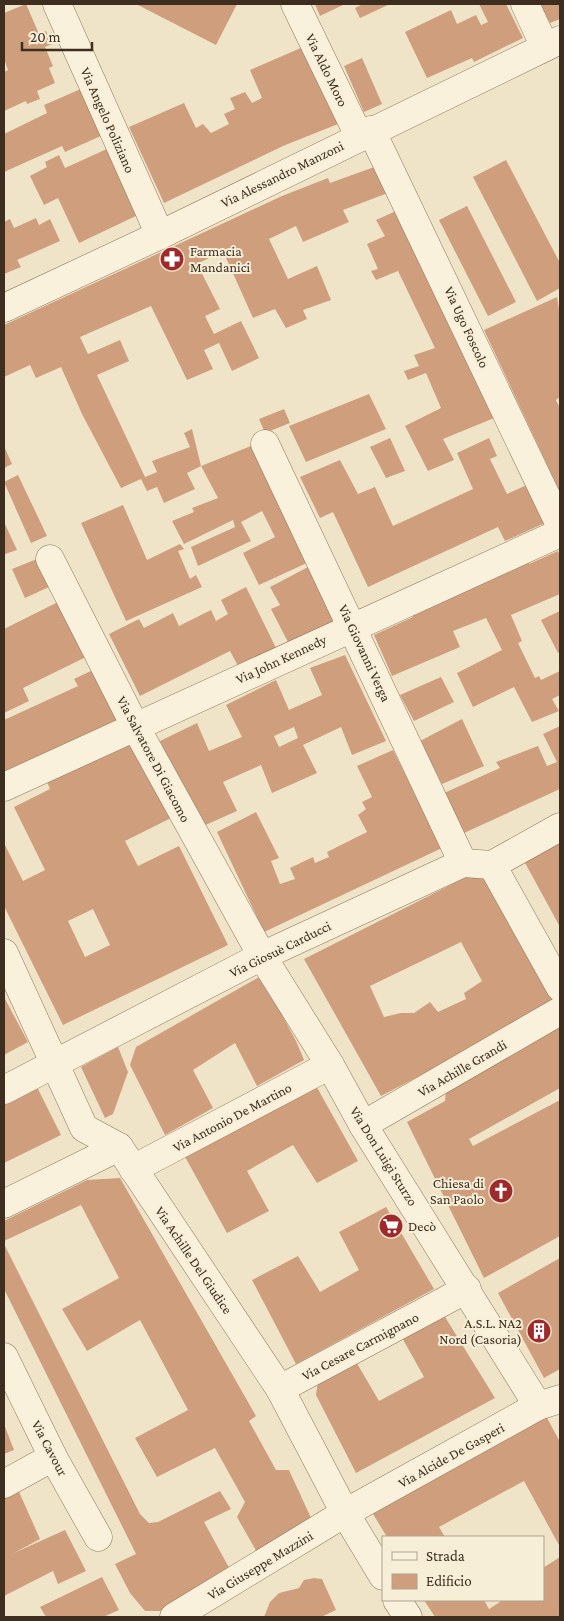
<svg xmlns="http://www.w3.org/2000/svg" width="564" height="1621" font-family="'Crimson Pro',serif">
	<rect width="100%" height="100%" fill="#f0e4c8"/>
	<g fill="#cf9f7d" fill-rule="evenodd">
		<polygon points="26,4 39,34 46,31 52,44 45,47 53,66 49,68 55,83 37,91 40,99 27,104 26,101 4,111 4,72 8,70 4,59 4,13"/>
		<polygon points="136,4 237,4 216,45"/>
		<polygon points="315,4 345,4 320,16"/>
		<polygon points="363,4 390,4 360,18 355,8"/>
		<polygon points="479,4 506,4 523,38 474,62 472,58 427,78 405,32 451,10 457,24 476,15 481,25 488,22"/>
		<polygon points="540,4 560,4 560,19 550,23"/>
		<polygon points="303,47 338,124 283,146 164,203 129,127 184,103 196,128 203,124 211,133 229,124 224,114 235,109 230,98 245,92 252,103 262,98 250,70"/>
		<polygon points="362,58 382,104 364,112 344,66"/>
		<polygon points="83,88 103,135 65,152 62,146 4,172 4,134 47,113 44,105"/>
		<polygon points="109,148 140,214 79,243 58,198 44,205 30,176 47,167 45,162 59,155 65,168"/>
		<polygon points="506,160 560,263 560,288 537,301 473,177"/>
		<polygon points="377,166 388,193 343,210 349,222 303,242 296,226 269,239 288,279 317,266 331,300 303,310 307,319 286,328 275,309 253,318 223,251 197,264 220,309 205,316 214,334 241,321 259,358 232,371 219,343 204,350 213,369 187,380 151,306 80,337 88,354 120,340 129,361 97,375 145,477 157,472 152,461 190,447 184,433 192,429 201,466 187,473 195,489 164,503 157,487 147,491 141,479 121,488 82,414 61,367 36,378 30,365 4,377 4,325 282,196 328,178 330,183"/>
		<polygon points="467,206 516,302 488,316 439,220"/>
		<polygon points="396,211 499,416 443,439 454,460 428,471 405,426 441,408 426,373 408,380 404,371 419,366 414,355 435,348 398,271 376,280 371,271 378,269 367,244 385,236 376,220"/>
		<polygon points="36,218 39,225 50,219 60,241 17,260 21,267 4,274 4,222 10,219 14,228"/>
		<polygon points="557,297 560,315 560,397 556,400 560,408 560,492 484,330"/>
		<polygon points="369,394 386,429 306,462 289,426"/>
		<polygon points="284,409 290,423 265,433 259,419"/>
		<polygon points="390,438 405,471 386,478 370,447"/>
		<polygon points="489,438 497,456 490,459 507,494 529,484 547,522 505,541 498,527 368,587 333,512 320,518 300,477 340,460 358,494 375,487 393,526 473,489 457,453"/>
		<polygon points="4,446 12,464 4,468"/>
		<polygon points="251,446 309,562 259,585 243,553 275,537 262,511 241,522 251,541 198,566 191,547 235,527 233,520 184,544 172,521 194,512 192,508 218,498 201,466"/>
		<polygon points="18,475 47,536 31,543 4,482"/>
		<polygon points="123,505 147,560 180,544 184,549 178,551 190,579 196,575 202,587 126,621 81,523"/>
		<polygon points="4,522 17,550 5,554 4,551"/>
		<polygon points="558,551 560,557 560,594 511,615 522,641 518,643 535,678 539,676 541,680 560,671 560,695 552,699 559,711 532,722 514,687 473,707 457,673 502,650 486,618 453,631 460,647 392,676 374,635 413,617 412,614 529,562 529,564"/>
		<polygon points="37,559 49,587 25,598 12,569"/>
		<polygon points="310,566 337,619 289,644 271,609 280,605 270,587"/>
		<polygon points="246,587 276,648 238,666 230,651 140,696 109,634 139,619 144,628 173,613 179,626 211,610 216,621 228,614 221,600"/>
		<polygon points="62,600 90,655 23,688 29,701 4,713 4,629"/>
		<polygon points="560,611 560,652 558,653 541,620"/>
		<path d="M 345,655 L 386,741 L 352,755 L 341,727 L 303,745 L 317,773 L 272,793 L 261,765 L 223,782 L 237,811 L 201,827 L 160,741 L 197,723 L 209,751 L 242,737 L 226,705 L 276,680 L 289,710 L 322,695 L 310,668 ZM 294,727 L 298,738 L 279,747 L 274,736 Z"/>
		<polygon points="95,669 120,723 4,776 4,720 78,686 74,679"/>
		<polygon points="441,677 454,702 414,721 400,695"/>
		<polygon points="462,719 484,766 442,784 420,741"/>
		<polygon points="560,726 560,789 464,833 444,793 500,768 496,762 538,746 547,766 557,762 543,734"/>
		<path d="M 133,739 L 171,818 L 125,841 L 138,866 L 179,846 L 228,945 L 63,1025 L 4,906 L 4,843 L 23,881 L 45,870 L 14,807 L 50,789 L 47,782 ZM 93,909 L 110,945 L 85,957 L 68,921 Z"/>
		<polygon points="393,750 442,848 264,932 217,832 256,812 279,858 271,861 280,884 295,879 290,868 313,857 315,863 329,857 327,852 367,832 358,815 366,809 362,802 372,797 357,766"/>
		<polygon points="560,837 560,927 523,859"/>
		<path d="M 482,869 L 556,1004 L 381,1096 L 304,959 ZM 461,942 L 482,981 L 464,993 L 466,999 L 438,1012 L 430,1002 L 414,1013 L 401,1013 L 384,1017 L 370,986 Z"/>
		<polygon points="261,976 296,1041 304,1060 257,1086 235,1043 193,1070 213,1108 165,1135 130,1065 136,1047"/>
		<polygon points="4,997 28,1042 4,1055"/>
		<polygon points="560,1027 560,1088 469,1139 473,1146 560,1100 560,1236 484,1278 407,1122 445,1101 446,1088"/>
		<polygon points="118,1047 128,1072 113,1114 105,1118 81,1067"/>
		<polygon points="314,1082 358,1161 317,1183 293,1145 247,1171 269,1211 227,1233 184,1155"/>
		<polygon points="37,1087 61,1135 4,1163 4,1103"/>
		<polygon points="120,1178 256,1416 249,1421 276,1470 289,1470 312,1520 258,1554 237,1517 245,1502 215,1448 157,1477 135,1438 188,1410 140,1320 87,1351 62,1309 119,1278 81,1205 4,1241 4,1221 87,1180"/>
		<polygon points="386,1207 434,1289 296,1364 252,1280 298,1256 320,1292 359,1270 339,1232"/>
		<polygon points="4,1244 140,1514 149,1523 158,1522 220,1491 231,1509 204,1522 232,1573 163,1611 145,1611 130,1593 115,1564 136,1554 4,1289"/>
		<polygon points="560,1258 560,1369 544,1378 498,1293"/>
		<polygon points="442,1312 495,1398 356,1473 316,1395 318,1381 355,1360 379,1401 424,1377 400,1334"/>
		<polygon points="546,1416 560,1442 560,1547 524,1481 439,1527 445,1537 387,1537 373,1514"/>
		<polygon points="4,1424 14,1450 4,1454"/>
		<polygon points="16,1485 40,1539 14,1553 65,1530 86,1571 58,1584 53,1571 4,1596 4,1491"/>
		<polygon points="560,1557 560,1615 557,1617 435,1617 424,1600 484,1600 489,1609 503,1600 543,1600 543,1568"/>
		<polygon points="102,1577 119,1610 103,1617 46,1617 40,1607"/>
		<polygon points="314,1578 322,1579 336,1610 321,1617 264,1617 270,1602 279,1593 299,1588 304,1580"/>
	</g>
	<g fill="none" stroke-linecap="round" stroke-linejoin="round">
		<defs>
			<g id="minor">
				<polyline points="57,4 160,235"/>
				<polyline points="295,4 359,136"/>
				<polyline points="525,4 545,47"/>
				<polyline points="371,130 560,525"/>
				<polyline points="265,444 463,863"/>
				<polyline points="50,559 135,726 262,956 330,1065 363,1125 538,1406"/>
				<polyline points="4,787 560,533"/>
				<polyline points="492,865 560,987"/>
				<polyline points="4,953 84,1128 119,1147 280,1389 345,1513 383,1576"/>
				<polyline points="4,1090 262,956 463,863 492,865 560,827"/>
				<polyline points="363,1125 560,1011"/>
				<polyline points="133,1169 330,1065"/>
				<polyline points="4,1204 119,1147"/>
				<polyline points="4,1357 53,1457 98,1537"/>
				<polyline points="280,1389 467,1289"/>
				<polyline points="4,1484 53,1457"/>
				<polyline points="397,1600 408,1617"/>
				<polyline points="174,1617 345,1513 538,1406 560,1399"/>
			</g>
			<polyline id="tertiary" points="4,308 160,235 560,40"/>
		</defs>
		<use href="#minor" stroke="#8d765c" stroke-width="29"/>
		<use href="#tertiary" stroke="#8d765c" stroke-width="29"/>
		<use href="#minor" stroke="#faf1dc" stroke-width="28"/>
		<use href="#tertiary" stroke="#faf1dc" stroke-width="28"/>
	</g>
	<defs>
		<symbol id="pharmacy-disc" viewBox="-11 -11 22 22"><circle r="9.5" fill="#9e2a2b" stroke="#f7eed8"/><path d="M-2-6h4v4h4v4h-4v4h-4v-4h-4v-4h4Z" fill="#fff"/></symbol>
		<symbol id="church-disc" viewBox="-11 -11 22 22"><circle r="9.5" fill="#9e2a2b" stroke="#f7eed8"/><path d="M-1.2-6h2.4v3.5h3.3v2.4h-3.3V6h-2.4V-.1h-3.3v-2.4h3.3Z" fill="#fff"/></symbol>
		<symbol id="supermarket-disc" viewBox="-11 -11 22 22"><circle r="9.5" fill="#9e2a2b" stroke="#f7eed8"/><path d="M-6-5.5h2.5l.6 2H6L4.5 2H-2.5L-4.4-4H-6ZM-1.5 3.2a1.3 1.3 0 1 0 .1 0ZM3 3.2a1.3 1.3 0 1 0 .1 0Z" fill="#fff"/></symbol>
		<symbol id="building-disc" viewBox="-11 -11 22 22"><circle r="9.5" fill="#9e2a2b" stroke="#f7eed8"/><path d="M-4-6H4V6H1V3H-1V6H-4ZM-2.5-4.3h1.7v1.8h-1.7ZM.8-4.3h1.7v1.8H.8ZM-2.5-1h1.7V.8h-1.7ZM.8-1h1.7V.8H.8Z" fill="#fff"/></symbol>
	</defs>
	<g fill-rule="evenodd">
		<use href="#pharmacy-disc" x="158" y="245" width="28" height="28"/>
		<use href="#church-disc" x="487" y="1177" width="28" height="28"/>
		<use href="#supermarket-disc" x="377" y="1212" width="28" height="28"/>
		<use href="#building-disc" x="525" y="1317" width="28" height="28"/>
	</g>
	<g text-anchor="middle" stroke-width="4" stroke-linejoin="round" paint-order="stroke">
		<g font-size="14" fill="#3d2e20" stroke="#f7eed8">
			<text transform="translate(327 70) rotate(64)" y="5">Via Aldo Moro</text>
			<text transform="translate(108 120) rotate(66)" y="5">Via Angelo Poliziano</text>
			<text transform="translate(282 174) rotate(-26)" y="5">Via Alessandro Manzoni</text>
			<text transform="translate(467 327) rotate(65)" y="5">Via Ugo Foscolo</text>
			<text transform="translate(365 653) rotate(65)" y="5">Via Giovanni Verga</text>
			<text transform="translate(281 659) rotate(-25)" y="5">Via John Kennedy</text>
			<text transform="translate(154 759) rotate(62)" y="5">Via Salvatore Di Giacomo</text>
			<text transform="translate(280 949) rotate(-26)" y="5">Via Giosuè Carducci</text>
			<text transform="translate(462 1068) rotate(-30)" y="5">Via Achille Grandi</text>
			<text transform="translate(232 1117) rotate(-28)" y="5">Via Antonio De Martino</text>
			<text transform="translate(384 1156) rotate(58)" y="5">Via Don Luigi Sturzo</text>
			<text transform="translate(194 1260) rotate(56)" y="5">Via Achille Del Giudice</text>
			<text transform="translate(360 1346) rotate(-28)" y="5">Via Cesare Carmignano</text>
			<text transform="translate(50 1448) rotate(62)" y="5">Via Cavour</text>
			<text transform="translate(451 1455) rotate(-29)" y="5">Via Alcide De Gasperi</text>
			<text transform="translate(260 1565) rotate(-31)" y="5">Via Giuseppe Mazzini</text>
		</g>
		<g font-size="14" fill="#3d2e20" stroke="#f7eed8" text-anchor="start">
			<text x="190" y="256">Farmacia<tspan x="190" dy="16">Mandanici</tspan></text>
			<text x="484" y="1188" text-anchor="end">Chiesa di<tspan x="484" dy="16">San Paolo</tspan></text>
			<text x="408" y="1231">Decò</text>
			<text x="522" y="1328" text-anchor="end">A.S.L. NA2<tspan x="522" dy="16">Nord (Casoria)</tspan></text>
		</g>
	</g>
	<rect width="564" height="1621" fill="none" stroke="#3d2e20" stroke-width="10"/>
	<rect x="382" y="1536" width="162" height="65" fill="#f7eed8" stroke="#ada18e"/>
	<rect x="392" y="1552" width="25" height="8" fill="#faf1dc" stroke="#ada18e"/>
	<text x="426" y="1561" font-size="15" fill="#3d2e20">Strada</text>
	<rect x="392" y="1574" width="25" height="15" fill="#cf9f7d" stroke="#ada18e"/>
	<text x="426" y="1586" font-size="15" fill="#3d2e20">Edificio</text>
	<path d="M22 42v8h70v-8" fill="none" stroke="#3d2e20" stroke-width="2.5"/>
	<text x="30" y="42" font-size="15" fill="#3d2e20" stroke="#f7eed8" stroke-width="4" paint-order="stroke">20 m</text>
</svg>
